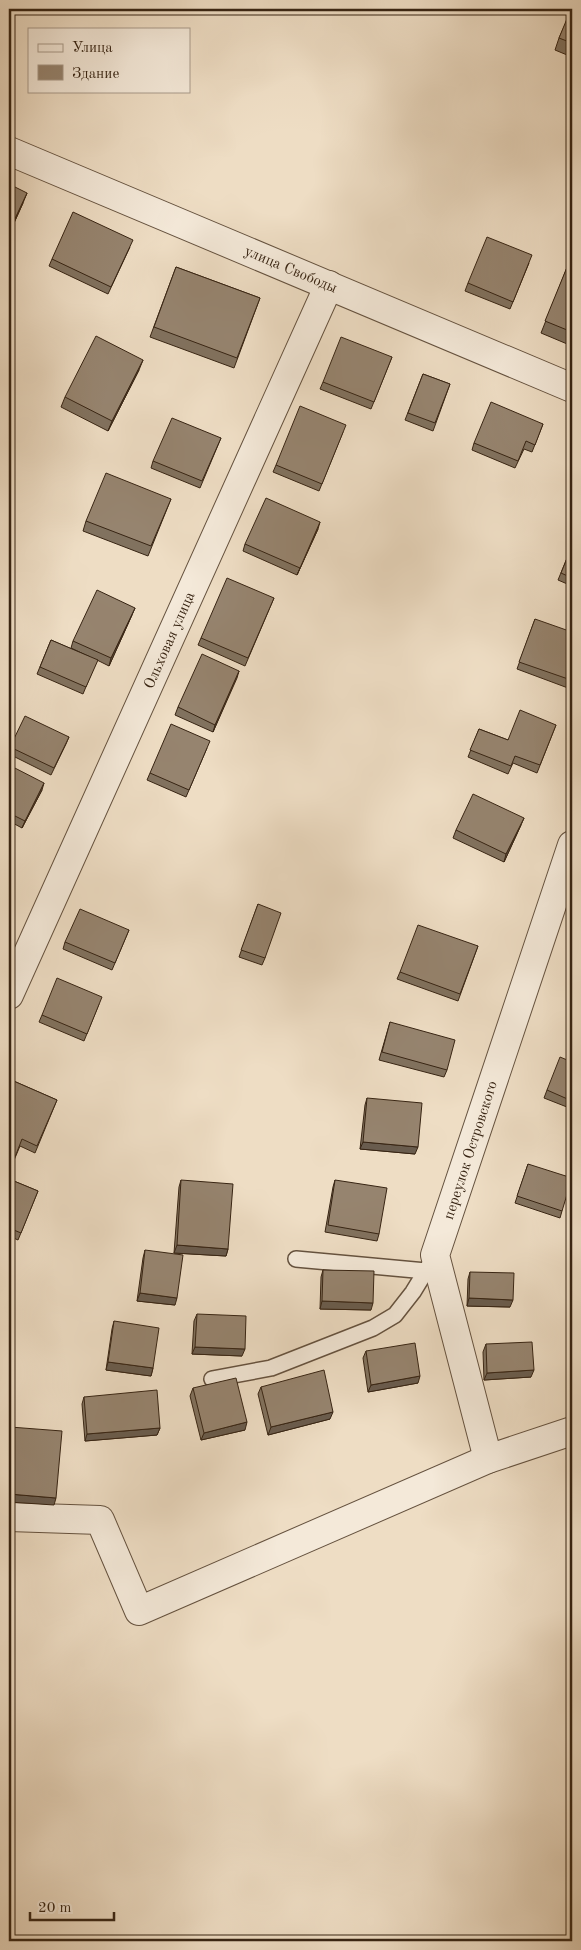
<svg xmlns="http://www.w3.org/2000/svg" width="581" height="1950" font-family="'Old Standard TT',serif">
	<rect width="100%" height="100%" fill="#eeddc4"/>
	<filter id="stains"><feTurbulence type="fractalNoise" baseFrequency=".004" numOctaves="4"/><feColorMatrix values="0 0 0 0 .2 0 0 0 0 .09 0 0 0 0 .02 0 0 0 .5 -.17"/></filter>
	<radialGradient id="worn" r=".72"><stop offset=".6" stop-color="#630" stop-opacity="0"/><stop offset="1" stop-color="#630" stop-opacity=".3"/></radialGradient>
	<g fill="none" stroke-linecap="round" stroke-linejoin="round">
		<defs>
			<g id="lane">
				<polyline points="296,1259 426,1271"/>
				<polyline points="212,1379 271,1368 373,1328 395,1315 413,1292 435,1256"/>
			</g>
			<g id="street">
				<polyline points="9,151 572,388"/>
				<polyline points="9,995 329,285"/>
				<polyline points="488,1459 435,1255 572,845"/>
				<polyline points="9,1517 100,1520 139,1611 488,1459 572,1431"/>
			</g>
		</defs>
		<use href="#lane" stroke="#65523f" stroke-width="18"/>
		<use href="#street" stroke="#65523f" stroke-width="30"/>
		<use href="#lane" stroke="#f4e9d9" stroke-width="15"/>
		<use href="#street" stroke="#f4e9d9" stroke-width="28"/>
	</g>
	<g fill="#81725f" stroke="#372413">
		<polygon points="572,9 572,57 555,50 559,38"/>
		<polygon points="9,184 23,203 9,234"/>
		<polygon points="130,247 108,294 49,266 52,259"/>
		<polygon points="572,255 572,346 541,333"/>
		<polygon points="529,263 510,309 465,291 468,283"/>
		<polygon points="176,267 260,298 234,368 150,337"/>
		<polygon points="392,357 371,409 320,389 323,382"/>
		<polygon points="139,370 108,431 61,407 65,397"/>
		<polygon points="423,374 450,384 433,431 405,420"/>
		<polygon points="543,424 532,452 524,449 515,468 472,450 474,443"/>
		<polygon points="343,432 319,491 273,472 276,465"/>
		<polygon points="221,438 200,488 151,468 153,461"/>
		<polygon points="171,499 148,556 83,531 86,521"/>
		<polygon points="318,529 297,575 243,551 245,544"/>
		<polygon points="572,546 572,586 558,580"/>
		<polygon points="274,598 245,666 198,645 201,638"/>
		<polygon points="132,615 109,666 97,660 83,694 37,674 51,640 90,657 71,648 73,641"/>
		<polygon points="535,619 572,677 568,688 517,669"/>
		<polygon points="239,671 213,732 175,715 178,707"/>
		<polygon points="556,725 537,773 513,763 508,774 468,757 479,729 508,740"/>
		<polygon points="69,737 66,744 51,775 9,754 9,751 10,747"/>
		<polygon points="207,748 186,797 147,780 150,773"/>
		<polygon points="9,765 42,790 22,828 9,821"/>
		<polygon points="521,825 504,862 453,838 456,830"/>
		<polygon points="258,904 265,958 262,965 239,957"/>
		<polygon points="129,930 112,970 63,949 65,942"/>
		<polygon points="478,946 458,1001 397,979 400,972"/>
		<polygon points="572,996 572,1010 568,1008"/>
		<polygon points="99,1004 84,1041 39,1022 42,1015"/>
		<polygon points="390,1022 447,1070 444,1077 379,1060"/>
		<polygon points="572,1062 572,1109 544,1098 547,1090"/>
		<polygon points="9,1079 57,1100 35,1153 20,1146 12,1165 9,1163"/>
		<polygon points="367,1098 415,1154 360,1149 365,1105"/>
		<polygon points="528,1164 562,1211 560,1218 515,1203"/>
		<polygon points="9,1179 38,1191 18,1240 9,1236"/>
		<polygon points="181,1180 228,1249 226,1256 174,1253 179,1187"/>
		<polygon points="335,1180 379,1234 377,1241 325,1232 333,1187"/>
		<polygon points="145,1250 175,1305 137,1301 143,1258"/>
		<polygon points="323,1270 371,1310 320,1309 321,1277"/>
		<polygon points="470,1272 510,1307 467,1306 468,1279"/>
		<polygon points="197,1314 242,1356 192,1354 194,1321"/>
		<polygon points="114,1321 153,1368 151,1376 106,1370 112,1329"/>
		<polygon points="486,1344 531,1377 484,1380 483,1352"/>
		<polygon points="366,1351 418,1383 368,1392 363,1358"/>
		<polygon points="261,1387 330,1419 268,1435 258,1394"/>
		<polygon points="193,1388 245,1430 201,1440 190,1396"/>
		<polygon points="84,1397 160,1428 157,1435 85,1441 82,1404"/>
	</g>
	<g fill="#695c4e" stroke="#372413">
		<polygon points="27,193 23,203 9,234 12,225"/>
		<polygon points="143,360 139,370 108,431 112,421"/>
		<polygon points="320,522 318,529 297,575 300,568"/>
		<polygon points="135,608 132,615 109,666 111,658"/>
		<polygon points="239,671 237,678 213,732 215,725"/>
		<polygon points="44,783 42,790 22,828 25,821"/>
		<polygon points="524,818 521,825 504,862 506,854"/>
		<polygon points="363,1142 418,1147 415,1154 360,1149"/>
		<polygon points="177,1245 228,1249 226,1256 174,1253"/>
		<polygon points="140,1293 177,1298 175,1305 137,1301"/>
		<polygon points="469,1298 513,1300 510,1307 467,1306"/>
		<polygon points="322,1301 373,1303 371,1310 320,1309"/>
		<polygon points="195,1347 245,1349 242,1356 192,1354"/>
		<polygon points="108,1362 153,1368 151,1376 106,1370"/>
		<polygon points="534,1370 531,1377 484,1380 487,1373"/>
		<polygon points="420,1376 418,1383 368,1392 371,1385"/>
		<polygon points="333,1412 330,1419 268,1435 271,1427"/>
		<polygon points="247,1422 245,1430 201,1440 204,1433"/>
		<polygon points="160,1428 157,1435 85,1441 87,1434"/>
		<polygon points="9,1494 56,1498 54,1505 9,1502"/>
	</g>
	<g fill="#96846f" stroke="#372413">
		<polygon points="571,9 572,9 572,43 559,38"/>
		<polygon points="9,184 27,193 12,225 9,224"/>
		<polygon points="73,212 133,240 111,287 52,259"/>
		<polygon points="487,237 532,255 513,302 468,283"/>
		<polygon points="572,255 572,332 545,321"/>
		<polygon points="176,267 260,298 237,358 154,327"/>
		<polygon points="96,336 143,360 112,421 65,397"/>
		<polygon points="341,337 392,357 374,402 323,382"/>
		<polygon points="423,374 450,384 435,423 408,413"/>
		<polygon points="491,402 543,424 535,445 526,441 518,461 474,443"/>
		<polygon points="300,406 346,425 322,484 276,465"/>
		<polygon points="172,418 221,438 202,481 153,461"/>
		<polygon points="106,473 171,499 151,546 86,521"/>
		<polygon points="266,498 320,522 300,568 245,544"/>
		<polygon points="572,546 572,578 561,573"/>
		<polygon points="227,578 274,598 248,658 201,638"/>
		<polygon points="97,590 135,608 111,658 73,641"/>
		<polygon points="535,619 572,632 572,677 571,680 519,662"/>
		<polygon points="51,640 98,660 86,687 40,667"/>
		<polygon points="202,654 239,671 215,725 178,707"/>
		<polygon points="520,710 556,725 540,765 515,756 511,766 470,750 479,729 508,740"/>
		<polygon points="25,716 69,737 54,768 10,747"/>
		<polygon points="171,724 210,741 189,790 150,773"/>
		<polygon points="9,765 44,783 25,821 9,813"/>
		<polygon points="473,794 524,818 506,854 456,830"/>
		<polygon points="258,904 281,913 265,958 241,950"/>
		<polygon points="80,909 129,930 115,963 65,942"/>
		<polygon points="418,925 478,946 460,994 400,972"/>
		<polygon points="57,978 102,997 87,1034 42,1015"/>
		<polygon points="390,1022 455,1040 447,1070 382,1052"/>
		<polygon points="560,1057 572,1062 572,1101 547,1090"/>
		<polygon points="9,1079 57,1100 37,1146 22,1139 15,1157 9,1155"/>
		<polygon points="367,1098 422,1103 418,1147 363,1142"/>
		<polygon points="528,1164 572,1178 562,1211 517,1196"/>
		<polygon points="9,1179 38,1191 21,1233 9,1228"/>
		<polygon points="181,1180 233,1184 228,1249 177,1245"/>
		<polygon points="335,1180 387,1188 379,1234 328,1225"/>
		<polygon points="145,1250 183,1255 177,1298 140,1293"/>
		<polygon points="323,1270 374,1271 373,1303 322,1301"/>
		<polygon points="470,1272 514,1273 513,1300 469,1298"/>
		<polygon points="197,1314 246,1316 245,1349 195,1347"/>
		<polygon points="114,1321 159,1328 153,1368 108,1362"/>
		<polygon points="532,1342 534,1370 487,1373 486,1344"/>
		<polygon points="415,1343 420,1376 371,1385 366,1351"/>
		<polygon points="324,1370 333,1412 271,1427 261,1387"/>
		<polygon points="236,1378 247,1422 204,1433 193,1388"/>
		<polygon points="157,1390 160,1428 87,1434 84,1397"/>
		<polygon points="10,1427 62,1431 56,1498 9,1494 9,1440"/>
	</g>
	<g text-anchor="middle" stroke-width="4" stroke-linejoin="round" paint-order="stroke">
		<g font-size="15" fill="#372413" stroke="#f4e9d9">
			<text transform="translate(291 269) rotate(23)" y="5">улица Свободы</text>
			<text transform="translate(169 640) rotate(-66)" y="5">Ольховая улица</text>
			<text transform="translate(470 1150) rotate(-72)" y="5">переулок Островского</text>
		</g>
	</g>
	<rect width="581" height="1950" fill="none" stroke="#eeddc4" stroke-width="30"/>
	<rect x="10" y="10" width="561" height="1930" fill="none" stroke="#372413" stroke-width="2.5"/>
	<rect x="15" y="15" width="551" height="1920" fill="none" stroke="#372413"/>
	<rect x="28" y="28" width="162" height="65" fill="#f4e9d9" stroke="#a89a8a"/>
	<rect x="38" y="44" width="25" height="8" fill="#f4e9d9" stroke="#a89a8a"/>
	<text x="72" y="52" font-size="15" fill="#372413">Улица</text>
	<rect x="38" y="65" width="25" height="15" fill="#96846f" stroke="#a89a8a"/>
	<text x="72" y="78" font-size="15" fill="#372413">Здание</text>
	<path d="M30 1912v8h84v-8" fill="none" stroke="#372413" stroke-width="2.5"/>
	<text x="38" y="1912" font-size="15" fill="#372413" stroke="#f4e9d9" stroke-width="4" paint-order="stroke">20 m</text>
	<rect width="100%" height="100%" filter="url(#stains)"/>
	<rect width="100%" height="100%" fill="url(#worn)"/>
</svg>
